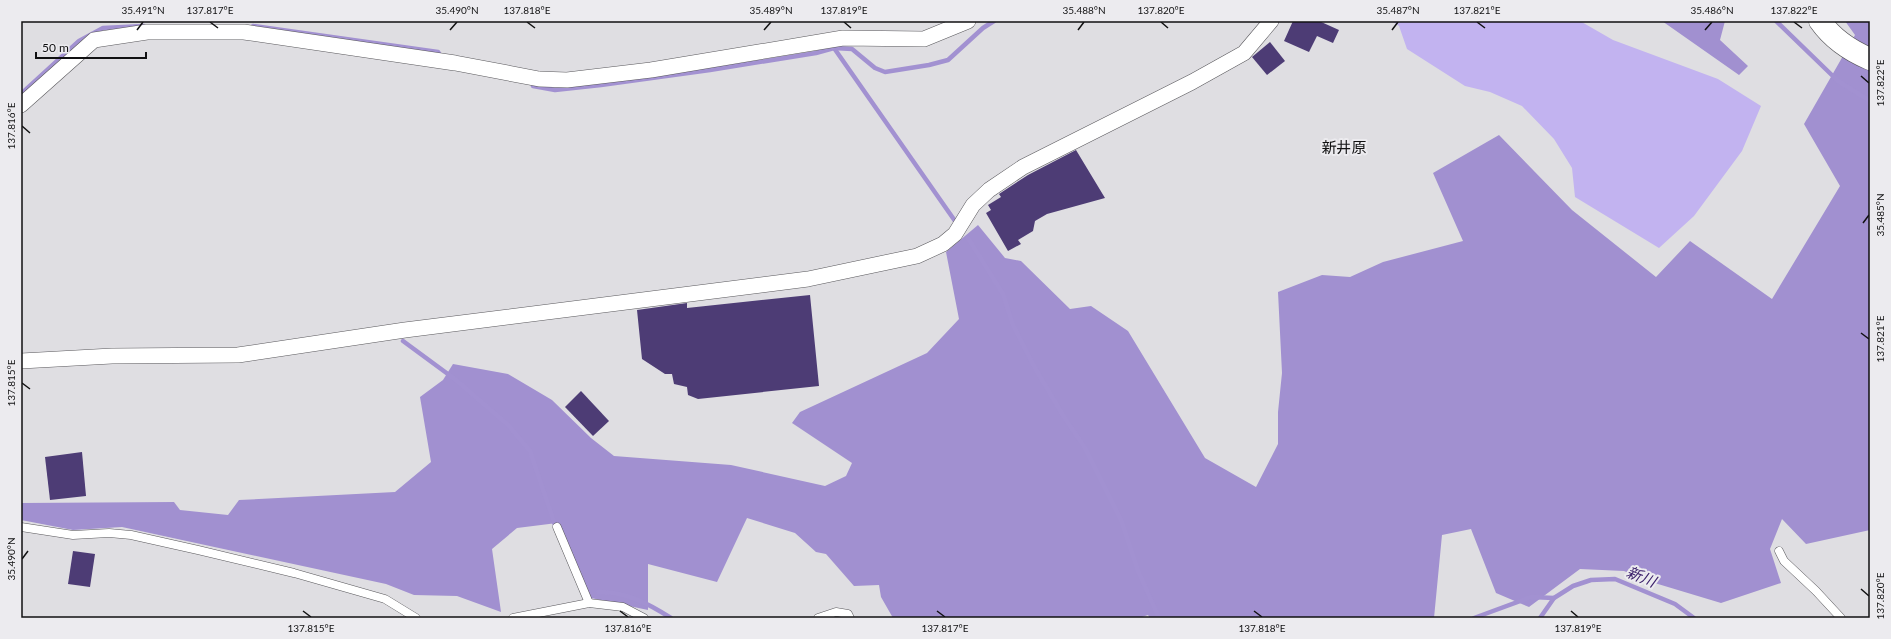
<svg xmlns="http://www.w3.org/2000/svg" width="1891" height="639" font-family="Lato,'Noto Sans JP',sans-serif">
	<rect width="100%" height="100%" fill="#dfdee2"/>
	<polygon fill="#c2b3f0" points="1392,21 1580,21 1613,40 1718,79 1761,106 1742,151 1694,216 1659,248 1575,197 1572,168 1554,139 1522,106 1490,92 1465,86 1407,49 1399,26"/>
	<g fill="#a190d0">
		<polygon points="1662,21 1725,21 1720,40 1748,66 1739,75"/>
		<polygon points="1845,21 1870,21 1870,530 1806,544 1782,519 1770,549 1781,583 1721,603 1648,581 1624,571 1580,569 1529,607 1496,593 1471,529 1442,535 1434,618 1150,618 1148,615 1139,618 893,618 881,597 879,585 854,586 826,554 816,552 795,533 747,518 717,582 648,564 648,610 591,598 557,523 517,528 492,549 501,612 457,596 414,595 386,584 122,527 73,530 21,520 21,503 174,502 180,510 228,515 239,500 395,492 431,462 420,397 443,380 453,364 508,374 552,400 591,438 614,456 731,465 825,486 846,476 852,463 792,423 800,412 927,353 959,319 946,252 978,225 1005,258 1021,261 1070,309 1091,306 1128,331 1205,458 1256,487 1278,444 1278,412 1282,373 1278,292 1322,275 1350,277 1383,262 1463,241 1433,173 1499,135 1572,210 1656,277 1690,241 1772,299 1840,186 1804,124 1855,35"/>
	</g>
	<g fill="none" stroke-linecap="round" stroke-linejoin="round">
		<g stroke="#a291d1" stroke-width="4.5">
			<polyline points="1776,21 1838,81 1870,101"/>
			<polyline points="253,26 438,52 441,57"/>
			<polyline points="834,48 955,221"/>
			<polyline points="533,86 555,90 601,85 710,70 816,53 834,48 852,49 875,68 885,72 929,65 948,60 983,28 994,21"/>
			<polyline points="21,94 79,41 103,28 144,26"/>
			<polyline points="968,238 1003,294 1013,325 1035,368 1064,417 1085,448 1121,520 1138,571 1159,618"/>
			<polyline points="403,341 456,380 508,425 530,451 556,528"/>
			<path d="M 598,592 C 625,591 649,604 671,618"/>
			<polyline points="1474,618 1531,597 1554,598"/>
			<polyline points="1540,618 1554,598 1573,586 1591,580 1615,579 1675,604 1694,618"/>
		</g>
	</g>
	<g fill="#4d3c75">
		<polygon points="1293,21 1319,21 1339,30 1333,43 1317,36 1309,52 1284,41"/>
		<polygon points="1270,42 1285,61 1267,75 1252,57"/>
		<polygon points="1076,150 1105,198 1047,214 1035,221 1033,231 1018,240 1021,244 1008,251 986,213 991,210 988,205 1001,197 999,194 1028,175"/>
		<polygon points="810,295 819,386 698,399 688,395 687,387 674,384 672,374 665,374 642,359 637,310 687,303 687,308"/>
		<polygon points="581,391 609,421 593,436 565,407"/>
		<polygon points="82,452 86,496 50,500 45,457"/>
		<polygon points="73,551 95,554 90,587 68,584"/>
	</g>
	<g fill="none" stroke-linecap="round" stroke-linejoin="round">
		<defs>
			<g id="lane">
				<polyline points="21,527 73,535 109,533 131,535 198,550 294,573 385,599 416,618"/>
				<polyline points="557,527 589,603"/>
				<polyline points="1779,551 1784,561 1816,591 1841,618"/>
				<polyline points="513,618 589,603 623,607 644,618"/>
				<polyline points="818,618 836,612 848,614 850,618"/>
			</g>
			<g id="street">
				<polyline points="21,105 94,40 147,32 244,32 455,63 539,79 567,80 651,70 843,38 924,39 968,21"/>
				<polyline points="21,361 112,356 238,355 405,330 808,279 917,256 943,244 955,234 973,205 989,190 1023,167 1192,82 1244,53 1271,21"/>
			</g>
			<path id="secondary" d="M 1820,21 C 1832,38 1851,51 1870,59"/>
		</defs>
		<use href="#lane" stroke="#59585c" stroke-width="9"/>
		<use href="#street" stroke="#59585c" stroke-width="16"/>
		<use href="#secondary" stroke="#59585c" stroke-width="23"/>
		<use href="#lane" stroke="#fff" stroke-width="8"/>
		<use href="#street" stroke="#fff" stroke-width="15"/>
		<use href="#secondary" stroke="#fff" stroke-width="22"/>
	</g>
	<path fill="none" stroke="#111112" stroke-width="1.5" d="M 210,22 L 218,28M 527,22 L 535,28M 844,22 L 851,28M 1161,22 L 1168,28M 1477,22 L 1485,28M 1794,22 L 1802,28M 137,30 L 143,22M 450,30 L 457,22M 764,30 L 771,22M 1078,30 L 1084,22M 1392,30 L 1398,22M 1705,30 L 1712,22M 1861,76 L 1869,83M 22,126 L 30,133M 1863,223 L 1869,215M 1861,333 L 1869,339M 22,383 L 30,389M 22,559 L 28,551M 1861,589 L 1869,596M 303,611 L 311,617M 620,611 L 628,617M 937,611 L 945,617M 1254,611 L 1262,617M 1571,611 L 1578,617"/>
	<g text-anchor="middle" stroke-width="4" stroke-linejoin="round" paint-order="stroke">
		<g font-size="15" fill="#111112" stroke="#ecebef">
			<text x="1344" y="153">新井原</text>
		</g>
		<g font-size="15" font-style="italic" fill="#3c216b" stroke="#ecebef">
			<text transform="translate(1641 577) rotate(22)" y="5">新川</text>
		</g>
	</g>
	<rect width="1891" height="639" fill="none" stroke="#ecebef" stroke-width="44"/>
	<path d="M36 52v6h110v-6" fill="none" stroke="#111112" stroke-width="2"/>
	<text x="42" y="52" font-size="12" fill="#111112" stroke="#ecebef" stroke-width="3" paint-order="stroke">50 m</text>
	<rect x="22" y="22" width="1847" height="595" fill="none" stroke="#111112" stroke-width="1.5"/>
	<g font-size="10" text-anchor="middle" fill="#111112">
		<text x="143" y="14">35.491°N</text>
		<text x="210" y="14">137.817°E</text>
		<text x="457" y="14">35.490°N</text>
		<text x="527" y="14">137.818°E</text>
		<text x="771" y="14">35.489°N</text>
		<text x="844" y="14">137.819°E</text>
		<text x="1084" y="14">35.488°N</text>
		<text x="1161" y="14">137.820°E</text>
		<text x="1398" y="14">35.487°N</text>
		<text x="1477" y="14">137.821°E</text>
		<text x="1712" y="14">35.486°N</text>
		<text x="1794" y="14">137.822°E</text>
		<text transform="translate(1880 83) rotate(-90)" y="4">137.822°E</text>
		<text transform="translate(11 126) rotate(-90)" y="4">137.816°E</text>
		<text transform="translate(1880 215) rotate(-90)" y="4">35.485°N</text>
		<text transform="translate(1880 339) rotate(-90)" y="4">137.821°E</text>
		<text transform="translate(11 383) rotate(-90)" y="4">137.815°E</text>
		<text transform="translate(11 559) rotate(-90)" y="4">35.490°N</text>
		<text transform="translate(1880 596) rotate(-90)" y="4">137.820°E</text>
		<text x="311" y="632">137.815°E</text>
		<text x="628" y="632">137.816°E</text>
		<text x="945" y="632">137.817°E</text>
		<text x="1262" y="632">137.818°E</text>
		<text x="1578" y="632">137.819°E</text>
	</g>
</svg>
